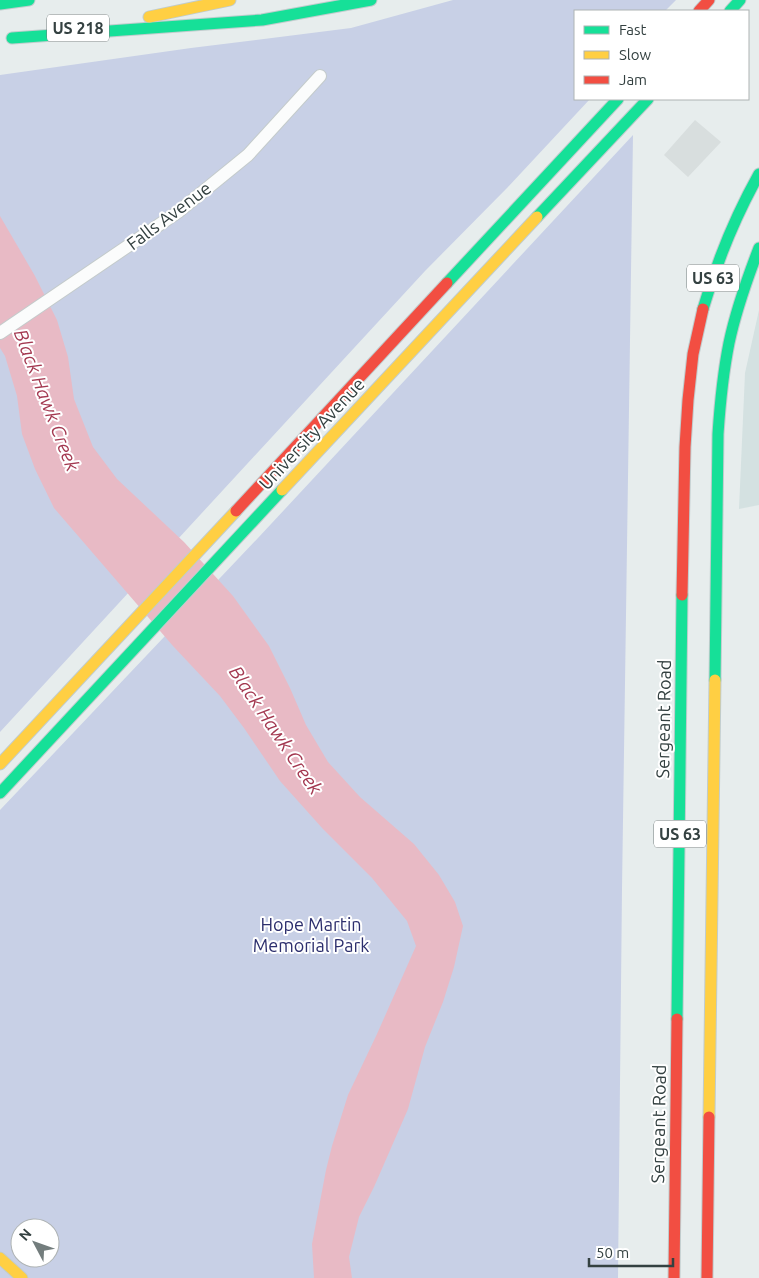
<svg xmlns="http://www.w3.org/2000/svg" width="759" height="1278" font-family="Ubuntu,sans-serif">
	<rect width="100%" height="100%" fill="#e7eded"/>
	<polygon fill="#d4e1e1" points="759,310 759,505 739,509 745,373"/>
	<g fill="#c8d0e6" fill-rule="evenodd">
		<polygon points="453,0 676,0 665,11 575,11 575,99 590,99 507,188 425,271 0,732 0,75 191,48 351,28"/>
		<path d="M 633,135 L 622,889 L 618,1278 L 0,1278 L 0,810 L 258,538 ZM 20,1228 L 50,1228 L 50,1258 L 20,1258 Z"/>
	</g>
	<polygon fill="#d8dede" points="695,120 721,142 688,177 664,155"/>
	<polygon fill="#e8bac5" points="0,216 35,276 57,320 68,357 74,399 93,447 117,479 184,542 233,596 269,646 290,688 306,725 328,762 360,797 414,844 439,875 455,902 463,926 454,967 443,1002 425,1047 408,1109 374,1187 359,1217 349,1257 352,1278 314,1278 312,1244 326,1170 332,1146 348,1095 377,1034 416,946 407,921 372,878 323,829 280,781 244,728 220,696 173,646 54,508 35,469 22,434 17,396 5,356 0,348"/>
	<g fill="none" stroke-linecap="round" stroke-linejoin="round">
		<defs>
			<polyline id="street" points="0,333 178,212 248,155 320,76"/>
			<g id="fast">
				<polyline points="0,4 29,0"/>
				<polyline points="730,11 740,0"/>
				<polyline points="12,38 262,20 371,0"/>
				<polyline points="537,217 648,99"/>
				<polyline points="447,283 618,99"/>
				<path d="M 703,309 C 717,261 735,217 759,174"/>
				<path d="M 715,680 L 718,434 C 720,404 723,373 729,343 C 736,310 747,279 759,248"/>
				<polyline points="0,793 282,490"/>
				<polyline points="677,1019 682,595"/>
			</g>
			<g id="slow">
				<polyline points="149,17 230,0"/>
				<polyline points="282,490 537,217"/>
				<polyline points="0,764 236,511"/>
				<polyline points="709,1117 715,680"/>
				<polyline points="0,1258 22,1278"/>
			</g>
			<g id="jam">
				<polyline points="699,11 709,0"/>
				<polyline points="236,511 447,283"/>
				<polyline points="682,595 685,447 688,400 693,354 703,309"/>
				<polyline points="674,1278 677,1019"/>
				<polyline points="707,1278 709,1117"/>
			</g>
		</defs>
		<use href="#street" stroke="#c4cbcb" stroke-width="14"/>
		<use href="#fast" stroke="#c0cccd" stroke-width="13"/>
		<use href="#slow" stroke="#c0cccd" stroke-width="13"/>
		<use href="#jam" stroke="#c0cccd" stroke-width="13"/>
		<use href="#street" stroke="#fbfcfc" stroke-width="12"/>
		<use href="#fast" stroke="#16e098" stroke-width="11"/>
		<use href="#slow" stroke="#ffcf43" stroke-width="11"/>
		<use href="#jam" stroke="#f24e42" stroke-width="11"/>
	</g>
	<g text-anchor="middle" stroke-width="4" stroke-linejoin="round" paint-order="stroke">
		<g fill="#fff" stroke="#717a7a" stroke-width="1">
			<rect x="47" y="14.5" width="62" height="27" rx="4"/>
			<rect x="687" y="264.5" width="52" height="27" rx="4"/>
			<rect x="654" y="820.5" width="52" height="27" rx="4"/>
		</g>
		<g font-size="16" font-weight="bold" fill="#344141">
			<text x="78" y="34">US 218</text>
			<text x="713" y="284">US 63</text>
			<text x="680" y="840">US 63</text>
		</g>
		<g font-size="18" fill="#344141" stroke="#fff">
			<text transform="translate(169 216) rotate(-37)" y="6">Falls Avenue</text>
			<text transform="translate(312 434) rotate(-47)" y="6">University Avenue</text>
			<text transform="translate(664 719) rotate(-89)" y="6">Sergeant Road</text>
			<text transform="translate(659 1124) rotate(-89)" y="6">Sergeant Road</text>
		</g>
		<g font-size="18" fill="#2d2f6d" stroke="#fff">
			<text x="311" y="931">Hope Martin<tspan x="311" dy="21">Memorial Park</tspan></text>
		</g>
		<g font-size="19" font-style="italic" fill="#a33850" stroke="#fff">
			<text transform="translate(47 400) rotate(69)" y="7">Black Hawk Creek</text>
			<text transform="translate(276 730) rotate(56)" y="7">Black Hawk Creek</text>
		</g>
	</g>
	<rect x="574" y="10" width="175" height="90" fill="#ffffff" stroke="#aeb3b3"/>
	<rect x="584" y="26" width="25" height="8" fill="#16e098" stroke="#aeb3b3"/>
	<text x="619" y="35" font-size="15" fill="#344141">Fast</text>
	<rect x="584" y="51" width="25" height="8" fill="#ffcf43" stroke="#aeb3b3"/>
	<text x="619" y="60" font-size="15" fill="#344141">Slow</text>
	<rect x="584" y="76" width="25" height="8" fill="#f24e42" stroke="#aeb3b3"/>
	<text x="619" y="85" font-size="15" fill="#344141">Jam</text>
	<g transform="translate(35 1243) rotate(311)"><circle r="24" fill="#ffffff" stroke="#aeb3b3"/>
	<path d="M0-4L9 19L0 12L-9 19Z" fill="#737d7d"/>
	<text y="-8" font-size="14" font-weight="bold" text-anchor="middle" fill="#344141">N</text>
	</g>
	<path d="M589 1258v8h84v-8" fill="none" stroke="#344141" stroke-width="2.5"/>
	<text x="596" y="1258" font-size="15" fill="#344141" stroke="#ffffff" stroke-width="4" paint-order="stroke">50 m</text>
</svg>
